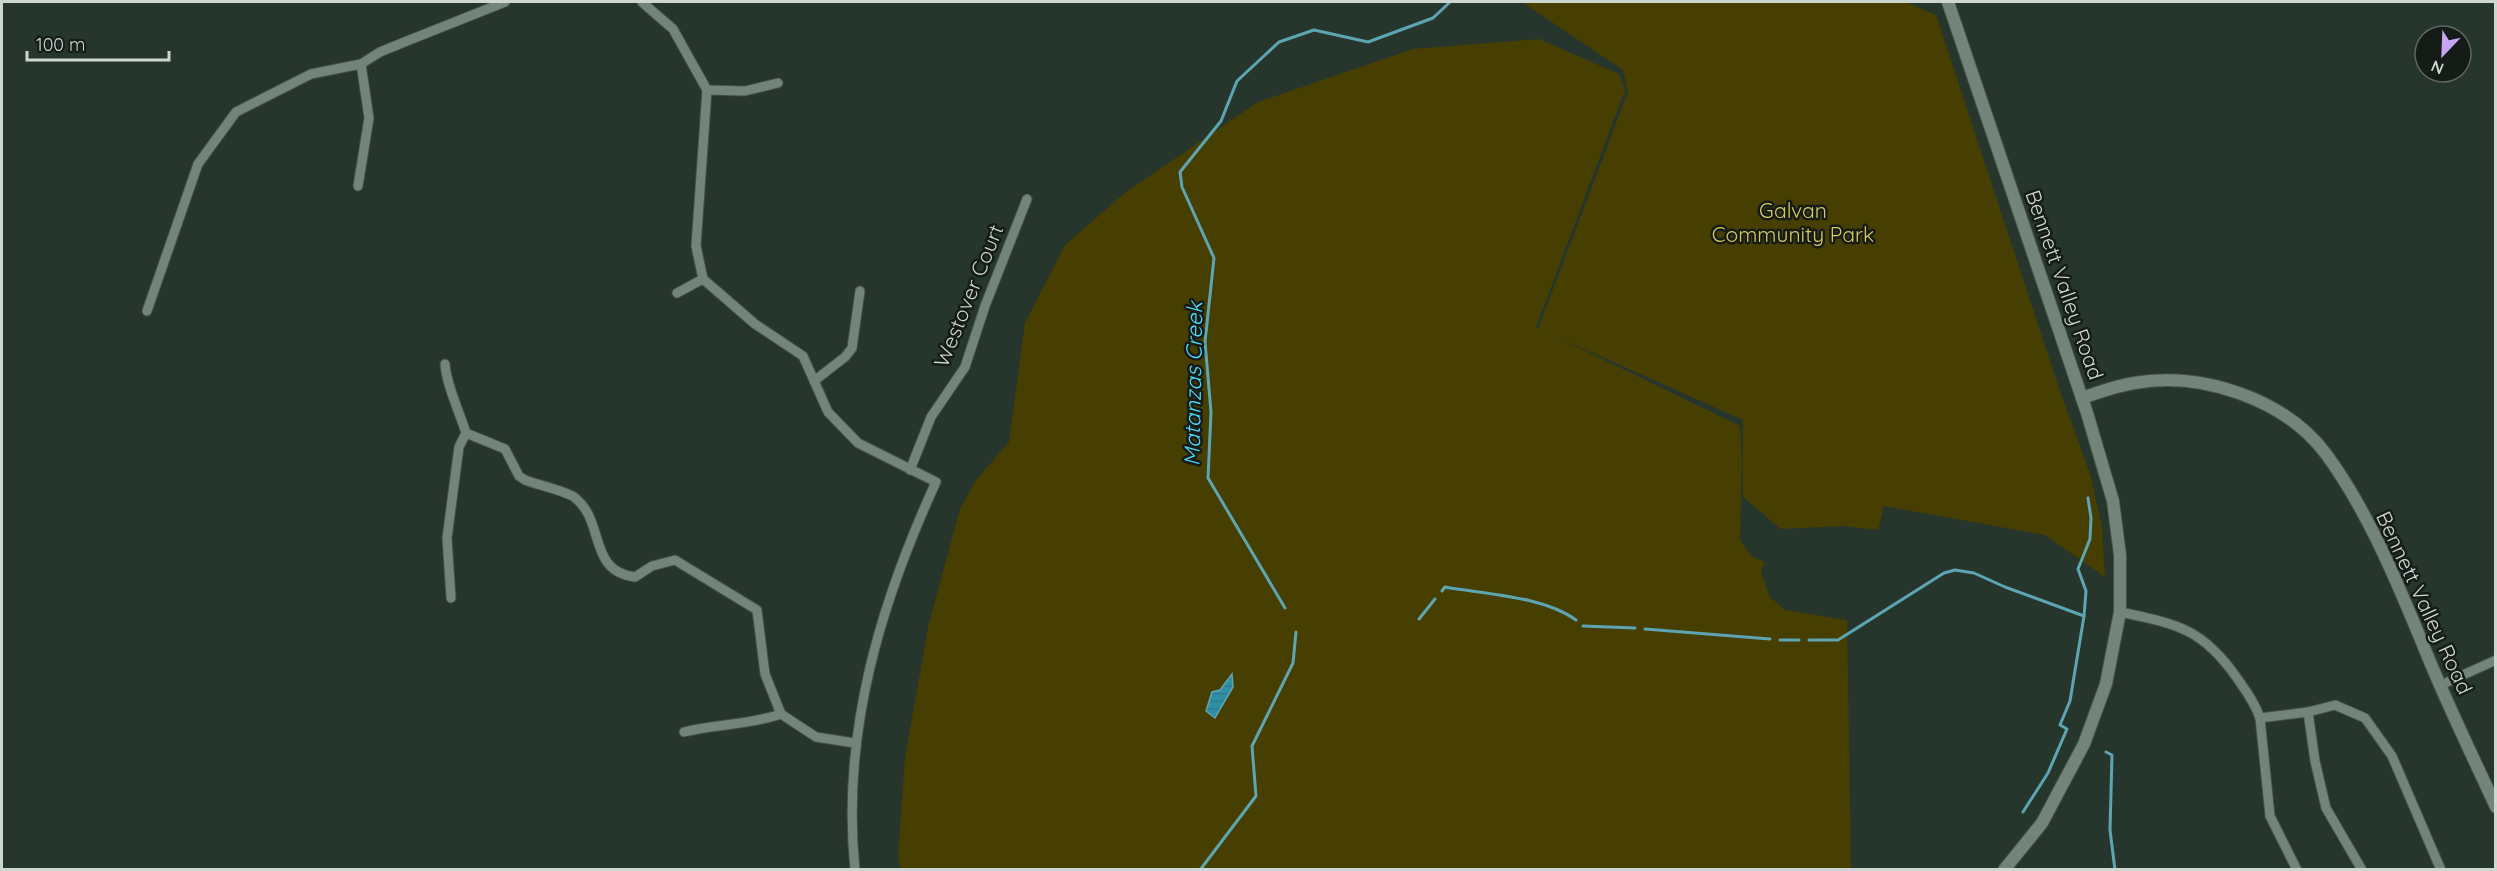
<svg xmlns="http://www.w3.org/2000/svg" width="2497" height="871" font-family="Quicksand,sans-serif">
	<defs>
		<pattern id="water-rules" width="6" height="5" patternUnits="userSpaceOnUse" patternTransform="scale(1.5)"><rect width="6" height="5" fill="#2d90a6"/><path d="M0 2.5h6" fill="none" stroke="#327887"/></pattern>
	</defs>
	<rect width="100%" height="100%" fill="#27362d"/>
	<polygon fill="#473e02" points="1522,2 1906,2 1936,15 2060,391 2091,477 2102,527 2105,577 2045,535 1884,506 1878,530 1844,526 1781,529 1743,497 1743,420 1553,335 1740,426 1742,462 1740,540 1752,557 1765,562 1761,571 1769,596 1785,610 1847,620 1851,869 901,870 898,856 905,758 928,627 960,509 976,480 1009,442 1025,323 1065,245 1126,192 1258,102 1413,49 1539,39 1619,74 1625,90 1536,327 1538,329 1628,92 1623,70"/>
	<polygon fill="url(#water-rules)" stroke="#5da5b3" stroke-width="1.5" points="1232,674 1233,687 1215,718 1206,711 1212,692 1220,690"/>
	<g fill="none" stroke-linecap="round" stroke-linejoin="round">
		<g stroke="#5da5b3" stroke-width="3">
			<path d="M 1442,591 L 1445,587 C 1484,594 1543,596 1576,620"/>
			<polyline points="1285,608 1208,478 1211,412 1205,342 1214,258 1182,187 1180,172 1221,121 1237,81 1279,42 1314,30 1368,42 1433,18 1450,2"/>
			<polyline points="2084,616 2086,591 2078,569 2090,539 2091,518 2088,498"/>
			<polyline points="1419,619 1435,599"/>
			<polyline points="1583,626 1635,628"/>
			<polyline points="1645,629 1770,639"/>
			<polyline points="1780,640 1799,640"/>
			<polyline points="1809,640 1838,640 1944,573 1955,570 1974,573 2005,587 2084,616 2070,701 2060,725 2067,729 2048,773 2023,812"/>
			<polyline points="2106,752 2112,755 2110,830 2115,870"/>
			<polyline points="1200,870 1256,796 1252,746 1293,663 1296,632"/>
		</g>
		<defs>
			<g id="minor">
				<path d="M 642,2 L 673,29 L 707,90 L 696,246 L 703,279 L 755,324 L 803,356 L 828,412 L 858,443 L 936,482 C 880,604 841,734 855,870"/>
				<polyline points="707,90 745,91 778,83"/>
				<polyline points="358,186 369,118 361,64"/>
				<polyline points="677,293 703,279"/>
				<polyline points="147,311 198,164 236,112 311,74 361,64 380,52 407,41 505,2"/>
				<path d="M 445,364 C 446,384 460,413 466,433 L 505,449 L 519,476 L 525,480 C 538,485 563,490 574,497 C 606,521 587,571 635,577 L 652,566 L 675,560 L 757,610 L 765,674 L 781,714 L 816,737 L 855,743"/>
				<polyline points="814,381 845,357 852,348 860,291"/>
				<polyline points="910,470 931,417 965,367 985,306 1027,199"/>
				<polyline points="451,598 447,538 459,447 466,433"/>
				<path d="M 2120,612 C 2177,624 2202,628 2237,678 C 2246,691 2255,703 2260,718 L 2270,816 L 2297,870"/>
				<polyline points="2441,685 2496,660"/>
				<polyline points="2308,712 2315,761 2326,808 2362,870"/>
				<polyline points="2260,718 2308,712 2335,705 2365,718 2392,756 2441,870"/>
				<path d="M 684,732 C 717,724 749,725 781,714"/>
			</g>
			<g id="tertiary">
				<polyline points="1948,2 2087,413 2113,501 2120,555 2120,612 2106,684 2084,744 2042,823 2004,870"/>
				<path d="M 2082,398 C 2099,392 2117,386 2134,383 C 2201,371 2285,399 2326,454 C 2369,512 2401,591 2428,657 C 2449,708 2473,757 2496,807"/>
			</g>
		</defs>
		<use href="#minor" stroke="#44514a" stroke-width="11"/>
		<use href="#tertiary" stroke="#44514a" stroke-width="14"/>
		<use href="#minor" stroke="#73847a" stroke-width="9"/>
		<use href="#tertiary" stroke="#73847a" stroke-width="12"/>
	</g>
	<g text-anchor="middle" stroke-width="5" stroke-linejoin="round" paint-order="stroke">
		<g font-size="21" fill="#d7c761" stroke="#151c18">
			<text x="1793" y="218">Galvan<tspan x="1793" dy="24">Community Park</tspan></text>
		</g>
		<g font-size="21" fill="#cdd6d1" stroke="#151c18">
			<text transform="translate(2064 285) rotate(71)" y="7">Bennett Valley Road</text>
			<text transform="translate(969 296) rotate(-68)" y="7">Westover Court</text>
			<text transform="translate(2424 603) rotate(65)" y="7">Bennett Valley Road</text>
		</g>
		<g font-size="22" font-style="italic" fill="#51dafa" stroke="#151c18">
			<text transform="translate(1193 384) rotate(-89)" y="8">Matanzas Creek</text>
		</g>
	</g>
	<rect width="2497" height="871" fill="none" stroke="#cdd6d1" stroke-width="6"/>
	<g transform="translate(2443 54) rotate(203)"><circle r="28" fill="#151c18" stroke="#5f6662" stroke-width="1.5"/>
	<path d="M0-4.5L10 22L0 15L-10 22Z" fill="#c6a6f0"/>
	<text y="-9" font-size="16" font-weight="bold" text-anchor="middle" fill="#cdd6d1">N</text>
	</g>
	<path d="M27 51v9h142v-9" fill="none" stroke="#cdd6d1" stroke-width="3"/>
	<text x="36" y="51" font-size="18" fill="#cdd6d1" stroke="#151c18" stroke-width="4.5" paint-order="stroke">100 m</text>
</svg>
